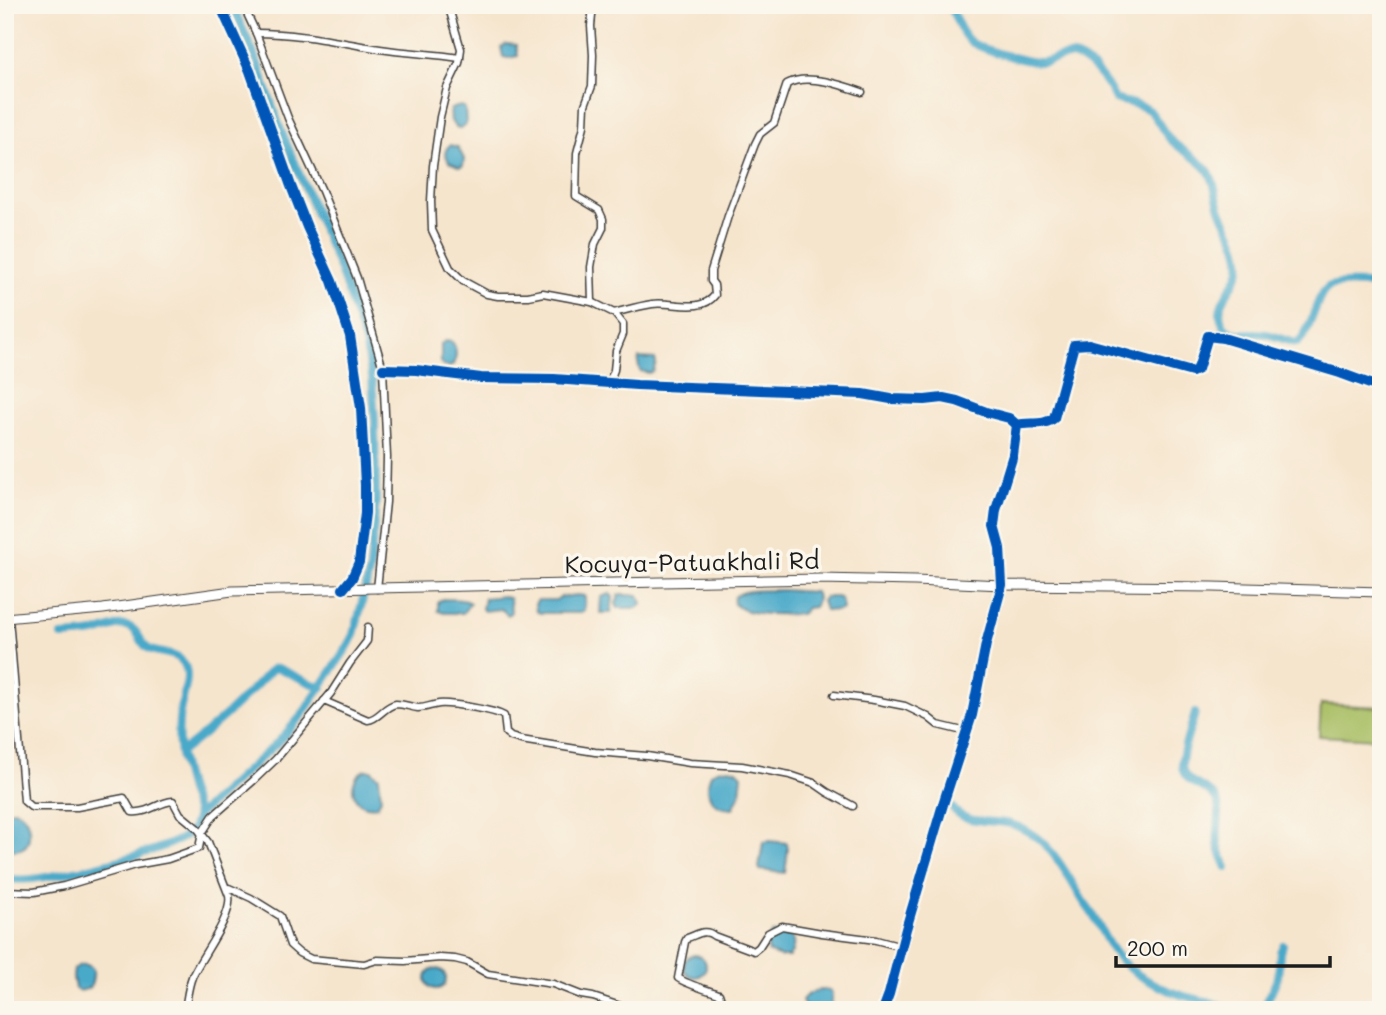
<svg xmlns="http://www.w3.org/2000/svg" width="1386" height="1015" font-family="Mali,sans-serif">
	<rect width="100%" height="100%" fill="#fbf7ec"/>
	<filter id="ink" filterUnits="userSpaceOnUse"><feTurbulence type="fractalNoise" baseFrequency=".0143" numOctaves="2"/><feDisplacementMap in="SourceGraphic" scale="14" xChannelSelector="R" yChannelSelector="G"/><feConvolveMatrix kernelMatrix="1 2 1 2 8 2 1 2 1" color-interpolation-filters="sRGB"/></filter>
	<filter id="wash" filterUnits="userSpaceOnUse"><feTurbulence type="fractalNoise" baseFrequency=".00686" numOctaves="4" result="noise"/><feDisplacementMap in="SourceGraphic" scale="28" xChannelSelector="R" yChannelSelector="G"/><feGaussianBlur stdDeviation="1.57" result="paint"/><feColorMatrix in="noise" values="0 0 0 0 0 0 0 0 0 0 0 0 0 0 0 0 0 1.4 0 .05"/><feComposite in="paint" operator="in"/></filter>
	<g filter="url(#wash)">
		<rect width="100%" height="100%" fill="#f6e5cd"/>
		<polygon fill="#a8be63" stroke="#626d40" stroke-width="2" points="1321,704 1379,707 1377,739 1319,736"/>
		<g fill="#4aa9c9" stroke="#336272" stroke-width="2">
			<polygon points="507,44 516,45 518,56 508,58 503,57 501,47"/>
			<polygon points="461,106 465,108 466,125 460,128 455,127 451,121 450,110 453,108"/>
			<polygon points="450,145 458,147 464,159 463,166 460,167 449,162 445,153 447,148"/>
			<path d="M 445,341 L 452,342 C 457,348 458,362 450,367 L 443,366 L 441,363 L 441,344 Z"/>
			<polygon points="639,358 655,359 656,363 653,371 649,373 640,371 638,363"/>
			<path d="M 782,590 L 815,592 C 818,597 817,602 814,607 L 807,608 L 801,614 C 781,614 748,617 734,604 C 734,602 733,600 734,598 C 738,588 772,591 782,590 Z"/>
			<polygon points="610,594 613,597 611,613 600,613 601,597"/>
			<polygon points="578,595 584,596 585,598 584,611 581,613 540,613 536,611 535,604 538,600 556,600 560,597"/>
			<polygon points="619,595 639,595 642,604 637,608 618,608 616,604"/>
			<polygon points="505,596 510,599 511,612 508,615 501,609 484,611 482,609 484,598"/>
			<polygon points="825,597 837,597 841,599 843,609 838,611 825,610 822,601"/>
			<path d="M 443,599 C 451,600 464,598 470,603 L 463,613 L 444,613 L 438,611 L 438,602 Z"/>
			<path d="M 729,768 L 737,770 L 742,775 L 740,794 L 733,808 C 717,808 707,801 708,784 C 709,780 709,776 712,773 C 716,769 723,769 729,768 Z"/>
			<path d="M 365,770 L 371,770 L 379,777 L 381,799 L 377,806 C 351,811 345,780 365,770 Z"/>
			<path d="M 15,810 C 20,812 22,813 25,817 C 30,825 32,843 23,848 C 18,851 11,850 5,850 L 5,811 Z"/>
			<polygon points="769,841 787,843 788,849 785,873 760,870 759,868 763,842"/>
			<path d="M 773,933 C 777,933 786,932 790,936 C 796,941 793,952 789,957 L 781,957 L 769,953 C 766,947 767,937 773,933 Z"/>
			<circle cx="695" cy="966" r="11"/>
			<path d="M 80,965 C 97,963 94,974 91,986 C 86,990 80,992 75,989 L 73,977 L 74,969 Z"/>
			<circle cx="436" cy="979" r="10"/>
			<path d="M 822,990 L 829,990 L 832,993 L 832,1005 L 829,1009 C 819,1011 804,1012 802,1000 C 807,993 814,991 822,990 Z"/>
		</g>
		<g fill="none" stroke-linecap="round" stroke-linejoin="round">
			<g stroke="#4aa9c9" stroke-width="8">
				<path d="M 949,5 C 956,16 960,34 971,42 C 983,50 1029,63 1043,62 C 1052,60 1061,56 1070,56 C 1088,56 1108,84 1115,99 C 1126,103 1141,104 1150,111 C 1158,119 1162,132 1172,141 C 1182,151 1196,157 1206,168 C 1215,177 1215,195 1220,208 C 1226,227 1243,246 1240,268 C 1237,287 1209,306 1225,327 C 1234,338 1254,331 1266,334 C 1276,336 1286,341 1297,343 C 1314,329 1315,293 1330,286 C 1343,281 1366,286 1381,283"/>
				<path d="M 62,636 C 73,635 83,635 94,633 C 106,631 117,622 130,627 C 141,632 140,646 151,650 C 161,654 172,652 181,660 C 194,672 182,697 180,712 C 178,725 178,741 180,754 C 182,766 186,779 189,791 C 192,799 196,807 197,816"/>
				<path d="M 1195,713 C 1191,730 1181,750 1182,766 C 1184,787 1214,785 1218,804 C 1221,816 1216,830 1218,843 C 1219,853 1224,859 1227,868"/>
				<path d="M 180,753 C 213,728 243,700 272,669 L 278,668 L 310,683 L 322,687"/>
				<path d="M 952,807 C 963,824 987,820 1006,823 C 1016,824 1027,831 1035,836 C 1057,853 1069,878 1083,901 C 1087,907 1092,912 1095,919 C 1106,938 1111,953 1128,967 C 1143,979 1163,989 1181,995 C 1198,1000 1216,1002 1233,1010"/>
				<path d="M 5,879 C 14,879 23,880 32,879 C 60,876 176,850 191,831 C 194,827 195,820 197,816 L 279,741 L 302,715 L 347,648 L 354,635 L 370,569 L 376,500 L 375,421 L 372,377 L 365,342 L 341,273 L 281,130 L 257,61 L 232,5"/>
				<polyline points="1263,1010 1278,977 1280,952 1283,945"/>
			</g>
		</g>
	</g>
	<g filter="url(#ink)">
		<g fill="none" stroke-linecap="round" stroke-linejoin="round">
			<defs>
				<g id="minor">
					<polyline points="220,5 250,71 291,186 307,227 332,281 350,336 361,408 365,485 365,513 359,562 352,578 344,588"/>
					<polyline points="243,5 256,33 288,118 322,191 357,278 383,369 387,457 386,502 377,589"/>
					<polyline points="448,5 461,49 459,63 447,88 440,117 433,166 431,201 432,230 450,268 463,281 487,294 498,296 528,296 543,293 592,302 614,313 623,324 623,334 616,351 614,370 609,383"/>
					<path d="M 256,33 C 298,33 338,42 380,49 C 406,53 433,54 460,58"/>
					<polyline points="592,302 591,267 595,244 603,228 603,219 599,210 576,196 577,153 584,126 585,105 592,86 593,55 591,26 593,5"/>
					<path d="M 614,313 C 626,310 639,306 652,304 C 672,301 701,314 715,295 L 714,285 L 711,281 L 711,271 L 728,216 L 755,144 L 760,134 L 774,123 L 787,84 C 807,73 842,85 862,92"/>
					<polyline points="383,369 416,370 481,378 554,379 637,385 863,394 891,399 925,400 943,398 957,401 986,412 1009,418 1017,425"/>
					<path d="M 9,618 L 24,801 L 31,807 L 77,807 L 124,798 L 132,812 C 148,814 158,802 173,801 L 180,814 L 197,828 L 208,842 L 229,896 C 233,917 201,956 192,977 C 188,987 187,999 185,1010"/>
					<polyline points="834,695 874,700 905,706 928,717 938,725 967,732"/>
					<path d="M 324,701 L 368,720 C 379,719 384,706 396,704 C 403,704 411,707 418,708 C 426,708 431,705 439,704 C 450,703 495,710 504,716 L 506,733 L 511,737 L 521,740 L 595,752 L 647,756 L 690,763 L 742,766 L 790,775 L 814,783 L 827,792 L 853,806"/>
					<polyline points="229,888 251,898 280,916 290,945 299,953 311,959 364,964 377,960 405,961 440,958 455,959 467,962 488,974 553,984 581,995 593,997 632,1010"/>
					<polyline points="5,891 34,892 64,886 135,865 168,859 199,848 202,833 213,816 253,781 276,759 331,693 350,663 367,641 368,627"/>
					<path d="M 719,1010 L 722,1003 L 719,994 C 708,990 686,984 678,978 L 685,942 L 687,938 C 697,935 705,928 714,936 L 754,951 L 759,947 L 768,933 L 782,926 L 822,933 L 876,940 L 902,947"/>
					<path d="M 883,1010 L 889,994 L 906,929 L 944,801 L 972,715 L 986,644 L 1002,585 L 1000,548 L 994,526 L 996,510 L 1013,455 L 1017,425 C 1030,422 1044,426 1054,418 L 1074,345 L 1089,344 L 1192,372 L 1198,369 L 1208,336 L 1223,338 L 1340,373 L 1381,388"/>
				</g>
				<polyline id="secondary" points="5,618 103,609 232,591 661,582 820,579 915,581 1002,585 1213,587 1381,592"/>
			</defs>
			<use href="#minor" stroke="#3d3a37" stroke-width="9"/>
			<use href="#secondary" stroke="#3d3a37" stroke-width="11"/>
			<use href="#minor" stroke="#fff" stroke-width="6"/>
			<use href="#secondary" stroke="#fff" stroke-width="9"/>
			<defs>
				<g id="cycleway">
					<polyline points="220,5 250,71 291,186 307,227 332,281 350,336 361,408 365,485 365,513 359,562 352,578 343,589"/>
					<polyline points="383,369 416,370 481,378 554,379 637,385 863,394 891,399 925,400 943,398 957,401 986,412 1009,418 1017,425"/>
					<path d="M 883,1010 L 889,994 L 906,929 L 944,801 L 972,715 L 986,644 L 1002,585 L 1000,548 L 994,526 L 996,510 L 1013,455 L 1017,425 C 1030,422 1044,426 1054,418 L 1074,345 L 1089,344 L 1192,372 L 1198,369 L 1208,336 L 1223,338 L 1340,373 L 1381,388"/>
				</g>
			</defs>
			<use href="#cycleway" stroke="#fbf7ec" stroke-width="15"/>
			<use href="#cycleway" stroke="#0057b8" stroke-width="10"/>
		</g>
	</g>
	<g text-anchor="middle" stroke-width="7" stroke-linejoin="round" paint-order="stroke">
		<g font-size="24" fill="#1c1c1c" stroke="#fbf7ec">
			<text transform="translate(692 563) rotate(-1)" y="8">Kocuya-Patuakhali Rd</text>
		</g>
	</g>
	<rect width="1386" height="1015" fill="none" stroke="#fbf7ec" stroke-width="28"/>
	<path d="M1116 956v10h214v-10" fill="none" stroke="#1c1c1c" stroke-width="3.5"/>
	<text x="1127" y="956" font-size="21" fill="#1c1c1c" stroke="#fbf7ec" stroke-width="5" paint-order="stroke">200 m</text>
</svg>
